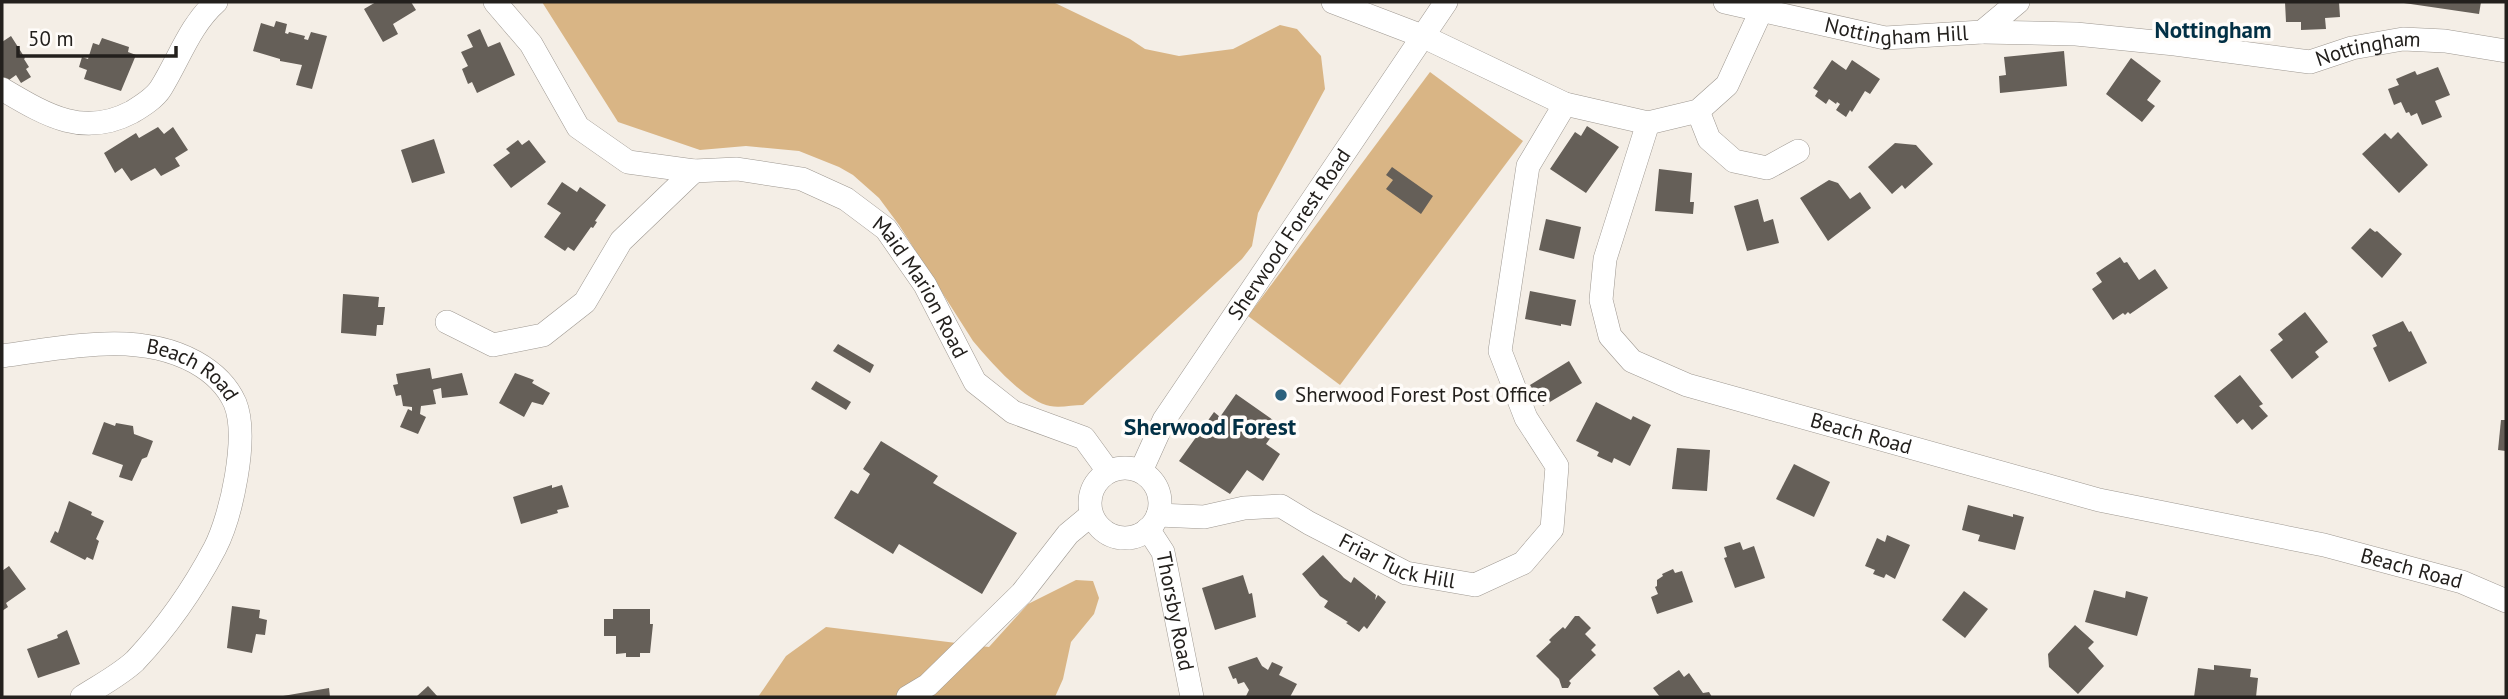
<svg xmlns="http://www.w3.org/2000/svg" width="2508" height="699" font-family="'PT Sans',sans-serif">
	<rect width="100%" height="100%" fill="#f4eee6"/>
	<g fill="#d9b585">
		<path d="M 542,2 L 1053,2 L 1130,39 L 1145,49 L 1179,56 L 1233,49 L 1280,25 L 1297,29 L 1321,56 L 1325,89 L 1258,213 L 1252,246 L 1242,259 L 1083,405 C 1073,405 1060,408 1050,406 C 1024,401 989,360 973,341 L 899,225 L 879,198 L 853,175 L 839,167 L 799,151 L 746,146 L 700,150 L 618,122 Z"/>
		<polygon points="1430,72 1523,141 1340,385 1248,316"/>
		<polygon points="1076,580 1093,581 1099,598 1094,614 1071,642 1063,679 1055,697 758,697 786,656 826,627 989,647 1028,604"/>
	</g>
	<g fill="#655f58">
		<polygon points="376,2 411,2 416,10 393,24 398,34 383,42 364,9"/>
		<polygon points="2285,2 2339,2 2340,17 2325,18 2326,29 2301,30 2301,22 2286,22"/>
		<polygon points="2397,2 2481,2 2479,14"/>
		<polygon points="276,21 287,24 285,33 288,34 289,32 305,36 304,39 308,40 311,32 327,36 312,89 296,85 302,65 280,61 280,59 253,51 261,23 274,27"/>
		<polygon points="480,29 488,47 500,42 515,75 477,93 472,82 468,84 462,69 468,66 461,52 473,47 467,35"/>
		<polygon points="11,36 25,58 24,59 29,67 26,69 31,77 21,83 16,75 2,85 2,42"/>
		<polygon points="102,38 129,47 128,52 136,55 121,91 84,79 87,70 79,67 82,57 88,59 93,43 99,45"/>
		<polygon points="2064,51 2067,86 2000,93 1999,76 2006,75 2004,57"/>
		<polygon points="2131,58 2161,81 2147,100 2155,106 2142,122 2106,94"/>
		<polygon points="1832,60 1846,70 1852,60 1880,79 1870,94 1865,91 1852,112 1850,110 1846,117 1836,110 1840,104 1837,102 1836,104 1829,99 1826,104 1815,96 1818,91 1813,88"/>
		<polygon points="2438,67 2450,95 2435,101 2442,117 2422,125 2417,113 2411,116 2409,112 2406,113 2401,102 2394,105 2388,89 2399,85 2396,79 2415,71 2417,75"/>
		<polygon points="1587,126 1619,147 1586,193 1550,169 1575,132 1581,136"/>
		<polygon points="158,127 164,134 173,127 188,150 175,158 180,166 161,176 155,168 131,181 122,168 115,173 104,153 136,133 139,138"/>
		<polygon points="2398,132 2428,165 2399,193 2362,154 2385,133 2391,139"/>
		<polygon points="434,139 445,173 412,183 401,150"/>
		<polygon points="518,140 522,145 529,140 546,162 511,188 493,165 510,153 506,149"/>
		<polygon points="1895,143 1916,145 1933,164 1905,189 1902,185 1892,194 1868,167"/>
		<polygon points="1392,167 1433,196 1421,214 1386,189 1393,180 1386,175"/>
		<polygon points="1659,169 1692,173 1690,202 1694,202 1693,214 1655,211"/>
		<polygon points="1829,180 1838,183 1850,199 1860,192 1871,208 1828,241 1800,198"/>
		<polygon points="562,182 577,192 580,187 606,205 595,221 597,222 593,228 591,227 574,251 568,247 565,251 544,237 561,213 547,204"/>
		<polygon points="1758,199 1764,222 1773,219 1779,243 1747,251 1734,206"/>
		<polygon points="1546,219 1581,227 1574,259 1539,250"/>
		<polygon points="2370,228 2375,232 2377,231 2402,254 2382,278 2351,248"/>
		<polygon points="2120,257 2124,263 2127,262 2139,280 2155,269 2168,288 2130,314 2128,312 2125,315 2123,313 2113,320 2092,289 2102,282 2096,273"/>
		<polygon points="1530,291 1576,300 1571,326 1561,324 1561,326 1525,319"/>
		<polygon points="343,294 379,297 378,307 385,307 383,325 377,325 376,336 341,333"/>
		<polygon points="2305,312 2328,342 2315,352 2319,357 2292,379 2270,350 2283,340 2278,334"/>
		<polygon points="2403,321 2409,332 2411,331 2427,363 2389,382 2373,348 2377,346 2372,335"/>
		<polygon points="838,344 874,365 870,373 833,351"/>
		<polygon points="1569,361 1582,383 1543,406 1530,385"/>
		<polygon points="430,368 432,379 462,373 468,395 442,398 441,388 433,390 436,404 421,406 420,414 426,417 418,434 400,427 408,409 412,411 412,407 403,406 401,395 396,396 393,385 398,384 396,374"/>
		<polygon points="515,373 534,380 532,383 550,393 543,405 532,402 524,417 499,403"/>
		<polygon points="2240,375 2263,404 2259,406 2268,416 2252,430 2243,419 2237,424 2214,396"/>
		<polygon points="816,381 851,402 846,410 811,389"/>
		<polygon points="1236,394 1280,425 1266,444 1280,454 1263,481 1247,470 1230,494 1179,461 1214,412 1220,417"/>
		<polygon points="1596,402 1631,420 1633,416 1651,425 1630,466 1614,458 1612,463 1597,456 1599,452 1576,441"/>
		<polygon points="2501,420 2506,420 2506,451 2498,450"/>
		<polygon points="104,422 115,426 116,423 133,426 134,434 153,441 147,457 142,459 132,481 119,477 123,465 92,454"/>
		<polygon points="881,441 938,476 933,483 1017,533 982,594 899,544 893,554 834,518 851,490 858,494 870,474 863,469"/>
		<polygon points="1677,448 1710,450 1707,491 1672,489"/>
		<polygon points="1794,464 1830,482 1814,517 1776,499"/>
		<polygon points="552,485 552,488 562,485 569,507 557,510 558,513 521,524 513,497"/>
		<polygon points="69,501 92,512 91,515 104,521 96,539 99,541 93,560 87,557 85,560 50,542 55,531 58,533"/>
		<polygon points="1968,505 2013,517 2013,514 2024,517 2015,550 1978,541 1980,535 1962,530"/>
		<polygon points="1887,535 1910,545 1895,579 1886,574 1884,578 1873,574 1875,570 1865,566 1877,538 1885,542"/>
		<polygon points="1740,542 1743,550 1754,546 1765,578 1735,588 1724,558 1727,557 1724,547"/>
		<polygon points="1323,555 1344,578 1351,583 1354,577 1376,595 1375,600 1378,595 1386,602 1367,629 1364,626 1359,632 1346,623 1348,622 1327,609 1324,607 1328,601 1320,596 1302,574"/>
		<polygon points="9,566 26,589 6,603 8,607 2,611 2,571"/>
		<polygon points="1673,569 1675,573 1682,571 1693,602 1657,614 1651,597 1658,594 1655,587 1657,586 1657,580 1663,576 1662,574"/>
		<polygon points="1243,575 1249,594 1252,593 1256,617 1215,630 1202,588"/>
		<polygon points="2094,590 2125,598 2126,591 2148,597 2137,636 2085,622"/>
		<polygon points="1964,591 1988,609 1965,638 1942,620"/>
		<polygon points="232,606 260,610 259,618 267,620 265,635 256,634 252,653 227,648"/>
		<polygon points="613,609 650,609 650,624 653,624 650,653 640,653 640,657 626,657 626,653 616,654 616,636 604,636 604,619 613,619"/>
		<polygon points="1575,616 1579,616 1591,628 1585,634 1596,645 1591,650 1596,655 1569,681 1571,683 1568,688 1562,688 1559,679 1536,656 1551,642 1549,640 1553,636 1563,627 1565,629"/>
		<polygon points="2075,625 2094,642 2088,648 2104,666 2078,694 2049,667 2048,654"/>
		<polygon points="67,630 80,664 38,678 27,649 58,638 57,635"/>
		<polygon points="1257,657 1262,666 1268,670 1272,662 1283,667 1279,675 1297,684 1290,697 1246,696 1249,690 1244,682 1238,684 1236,678 1233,679 1228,667"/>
		<polygon points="2214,665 2251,669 2250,677 2258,678 2256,697 2194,697 2198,668 2214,670"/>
		<polygon points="1679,670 1684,677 1689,673 1703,693 1709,692 1712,697 1660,697 1653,688"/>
		<polygon points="428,686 438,697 416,697"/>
		<polygon points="329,688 330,697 284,697 283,696"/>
	</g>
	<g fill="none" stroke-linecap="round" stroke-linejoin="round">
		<defs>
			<g id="street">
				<path id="s1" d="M 495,2 L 531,44 L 578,127 L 628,162 L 694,171 L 737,169 L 802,179 L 846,199 L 886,229 L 925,285 L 975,382 L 1013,412 L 1084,438 L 1108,471"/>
				<polyline points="1333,2 1422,36 1565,104 1648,123 1698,111 1727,85 1761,11"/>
				<path id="s2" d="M 1725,2 L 1885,38 L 1982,32 L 2018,2"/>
				<path id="s3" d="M 1982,32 L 2076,34 L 2175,44 L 2310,62 L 2352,48 L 2403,39 L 2445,41 L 2506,51"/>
				<path d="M 2,89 C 46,115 83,138 132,112 C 142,106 155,98 161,88 C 179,59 190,25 216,2"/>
				<polyline points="1698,111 1709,139 1734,161 1767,168 1798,151"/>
				<path id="s4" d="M 1648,123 L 1605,259 L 1601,300 L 1610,336 L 1632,361 L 1687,385 L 2099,500 L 2324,545 L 2462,582 L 2506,601"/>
				<polyline points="447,322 493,345 543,335 585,302 621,241 694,171"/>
				<path id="s5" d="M 2,356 C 64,348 137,330 195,362 C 213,372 227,385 235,403 C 249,437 231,517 215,548 C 194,588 166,628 135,661 C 120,675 99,686 82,697"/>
				<circle cx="1125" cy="503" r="35"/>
				<path id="s6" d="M 1141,471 L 1164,420 L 1446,2"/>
				<path id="s7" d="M 1158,515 L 1204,517 L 1244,508 L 1281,506 L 1309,523 L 1406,573 L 1475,585 L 1523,563 L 1552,529 L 1557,466 L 1526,418 L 1500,351 L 1528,166 L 1565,104"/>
				<path id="s8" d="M 1148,529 L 1163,552 L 1192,697"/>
				<polyline points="908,697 928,685 1022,593 1068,534 1091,515"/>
			</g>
		</defs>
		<use href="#street" stroke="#9e9891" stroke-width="24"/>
		<use href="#street" stroke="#fff" stroke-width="23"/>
	</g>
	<circle fill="#2c617d" stroke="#fffcf9" stroke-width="2.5" cx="1281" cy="395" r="7"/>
	<g text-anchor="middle" stroke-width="7" stroke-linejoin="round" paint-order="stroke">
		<g font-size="21" fill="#23201d" stroke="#fffcf9">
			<text dy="7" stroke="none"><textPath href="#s2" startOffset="175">Nottingham Hill</textPath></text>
			<text dy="7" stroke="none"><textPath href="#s3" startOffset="390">Nottingham</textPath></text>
			<text dy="7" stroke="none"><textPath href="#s6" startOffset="280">Sherwood Forest Road</textPath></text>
			<text dy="7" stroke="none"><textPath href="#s1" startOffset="553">Maid Marion Road</textPath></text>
			<text dy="7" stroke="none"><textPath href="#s5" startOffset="198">Beach Road</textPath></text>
			<text dy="7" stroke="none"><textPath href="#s4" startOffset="495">Beach Road</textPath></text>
			<text dy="7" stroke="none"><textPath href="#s7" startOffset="254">Friar Tuck Hill</textPath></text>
			<text dy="7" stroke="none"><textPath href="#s4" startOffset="1062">Beach Road</textPath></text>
			<text dy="7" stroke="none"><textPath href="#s8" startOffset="88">Thorsby Road</textPath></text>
		</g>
		<g font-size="21" fill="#23201d" stroke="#fffcf9" text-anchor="start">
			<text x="1295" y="402">Sherwood Forest Post Office</text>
		</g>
		<g font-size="23" font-weight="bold" fill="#023045" stroke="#fffcf9">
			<text x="2213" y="38">Nottingham</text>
		</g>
		<g font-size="24" font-weight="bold" fill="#023045" stroke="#fffcf9">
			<text x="1210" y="435">Sherwood Forest</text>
		</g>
	</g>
	<rect width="2508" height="699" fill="none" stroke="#23201d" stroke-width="7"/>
	<path d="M18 46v10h158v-10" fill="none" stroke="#23201d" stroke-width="3.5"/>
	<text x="28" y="46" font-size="21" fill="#23201d" stroke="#fffcf9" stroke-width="5" paint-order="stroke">50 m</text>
</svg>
